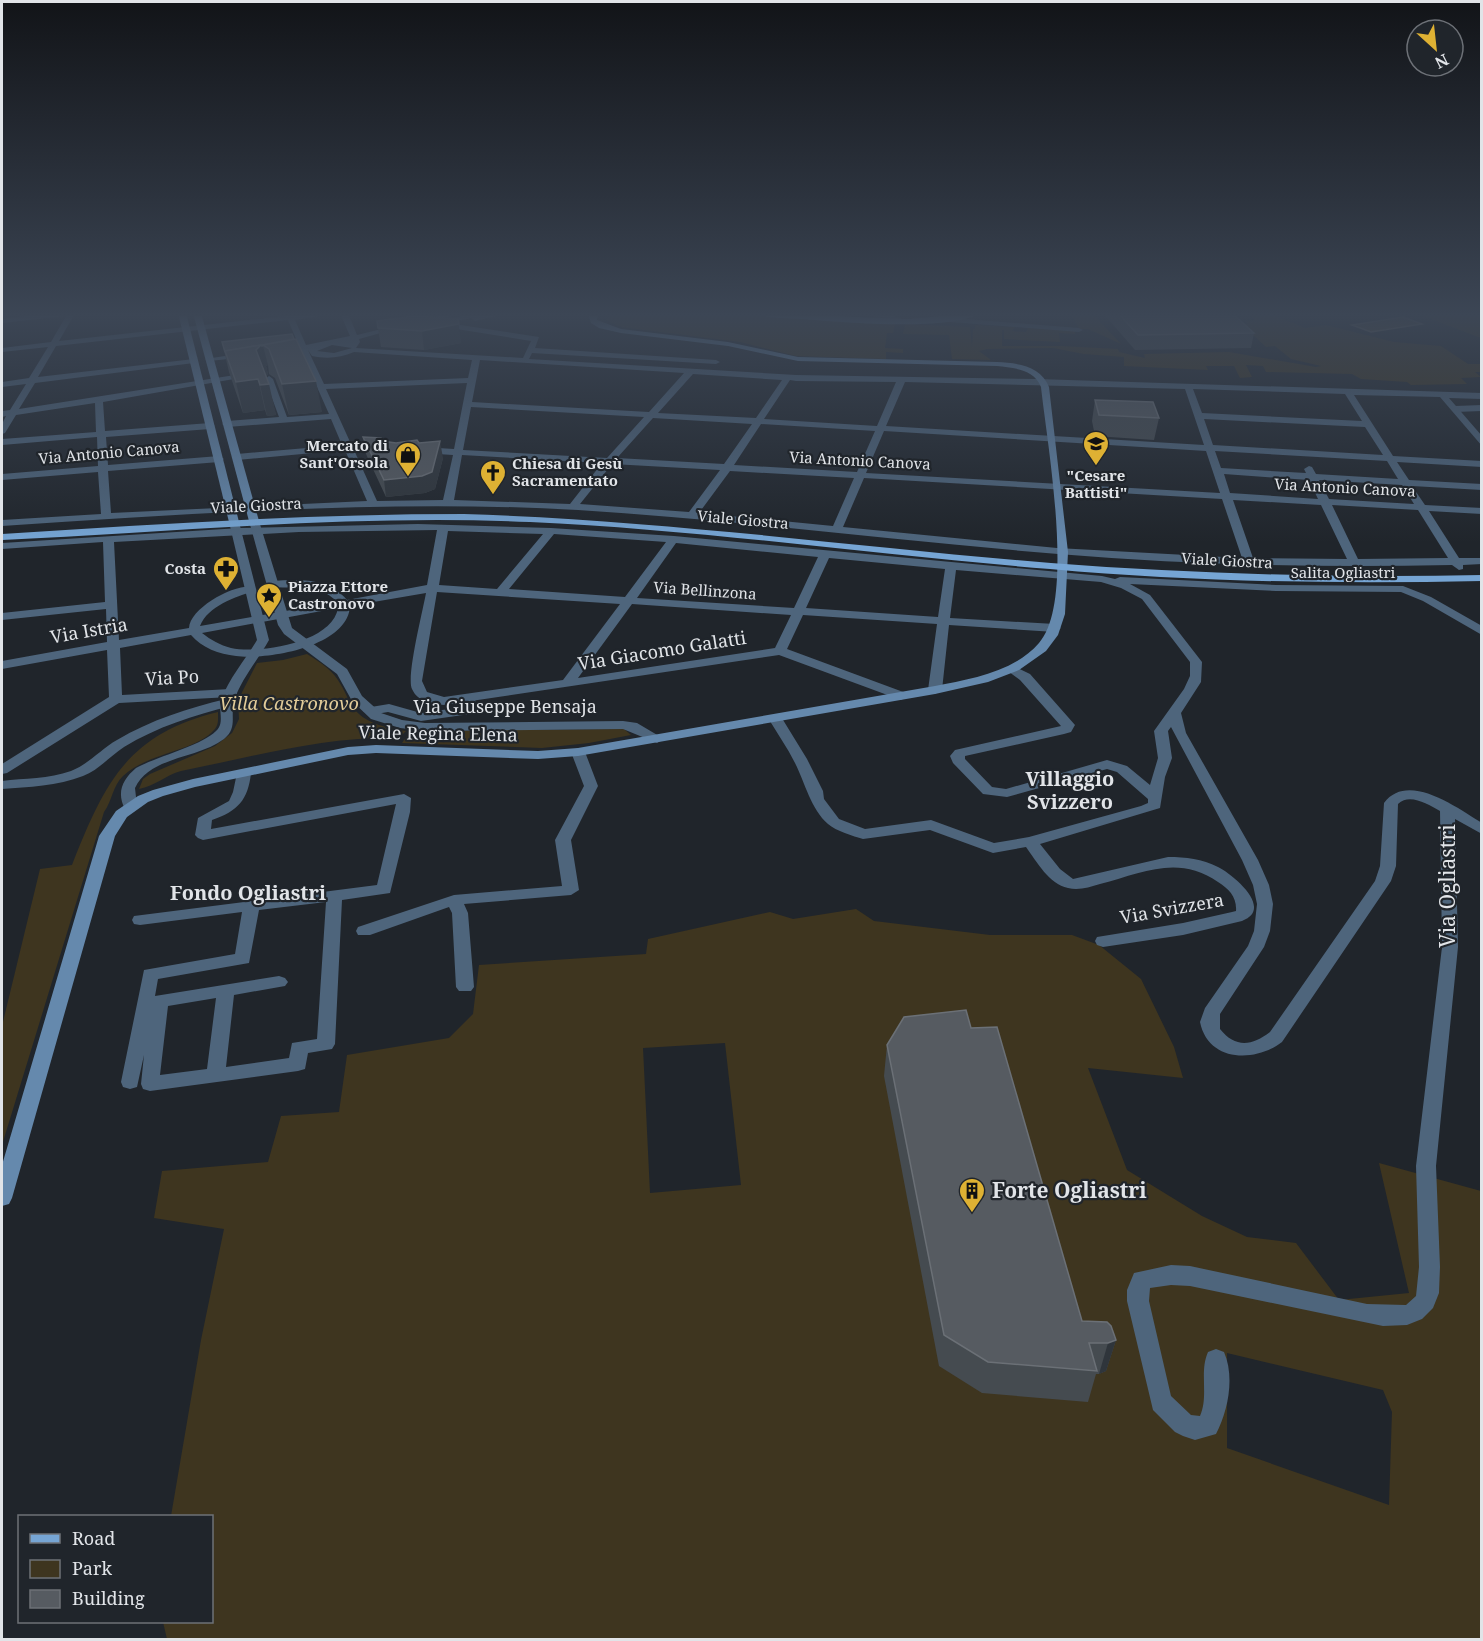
<svg xmlns="http://www.w3.org/2000/svg" width="1483" height="1641" font-family="'Noto Serif',serif">
	<rect width="100%" height="100%" fill="#20252b"/>
	<g fill="#3e351f" fill-rule="evenodd">
		<polygon points="612,313 729,313 895,324 893,333 887,333 885,348 903,349 903,353 886,352 886,359 796,356 740,342 621,327 606,320"/>
		<polygon points="1058,313 1092,313 1121,344 1088,329 1080,329 1070,314"/>
		<polygon points="1237,313 1268,313 1305,328 1326,325 1394,342 1441,346 1468,364 1481,364 1481,372 1475,372 1481,377 1461,378 1467,384 1411,385 1407,382 1361,379 1352,374 1266,372 1263,366 1246,365 1252,377 1240,378 1234,366 1206,366 1208,370 1124,366 1124,357 1084,354 1053,348 987,349 979,351 991,360 952,359 949,335 903,334 905,324 970,327 972,347 973,329 975,329 975,325 1015,327 1012,331 1026,332 1028,328 1075,331 1075,334 1059,333 1060,342 1004,339 1004,330 1002,330 1002,346 1061,346 1118,349 1119,352 1145,358 1144,354 1229,352 1316,367 1321,366 1291,359 1275,346 1266,347 1241,324 1248,324 1245,321 1256,320 1250,315"/>
		<polygon points="1415,313 1481,313 1481,338"/>
		<path d="M 307,654 C 321,663 333,670 341,685 C 346,693 349,703 355,710 C 367,724 388,728 406,731 L 399,738 C 326,736 252,757 181,771 C 166,775 155,786 139,789 L 143,779 L 150,774 L 215,746 L 232,733 L 239,719 L 238,700 L 257,663 L 283,660 Z"/>
		<path d="M 218,712 C 218,719 219,725 214,730 C 196,751 147,753 123,776 C 113,785 112,801 104,812 L 2,1145 L 2,1026 L 40,869 L 72,865 C 104,784 127,734 218,712 Z"/>
		<polygon points="624,729 631,735 589,743 542,748 402,743 410,731"/>
		<path d="M 856,909 L 874,921 L 990,935 L 1072,935 L 1099,945 L 1141,979 L 1174,1047 L 1183,1078 L 1088,1068 L 1127,1170 L 1202,1216 L 1247,1237 L 1296,1243 L 1339,1300 L 1409,1293 L 1379,1163 L 1481,1191 L 1481,1639 L 167,1639 L 163,1622 L 212,1622 L 212,1516 L 171,1516 L 201,1340 L 224,1229 L 154,1218 L 162,1171 L 268,1162 L 281,1116 L 339,1112 L 347,1055 L 449,1038 L 473,1014 L 479,965 L 646,954 L 648,939 L 770,912 L 793,919 ZM 725,1043 L 741,1185 L 650,1193 L 643,1048 ZM 1227,1353 L 1383,1390 L 1392,1412 L 1389,1505 L 1227,1448 Z"/>
	</g>
	<polygon fill="#5e533a" stroke="#857e6e" stroke-width="1.5" points="1403,317 1422,324 1371,332 1352,325"/>
	<g fill="none" stroke-linecap="round" stroke-linejoin="round">
		<g fill="#4e657c" fill-rule="evenodd">
			<polygon points="1482,405 1482,411 1455,412 1451,409 1455,406"/>
			<polygon points="468,695 475,699 477,710 470,714 421,721 388,712 370,715 363,711 365,708 389,704 421,713 463,707 461,699"/>
		</g>
		<g fill="#4e657c" fill-rule="evenodd">
			<path d="M 51,313 L 78,313 L 74,315 L 59,341 L 286,316 L 284,313 L 293,315 L 337,313 L 295,320 L 306,345 L 350,336 L 340,313 L 348,313 L 357,335 L 398,325 L 402,327 L 359,339 L 360,342 L 356,348 L 523,358 L 531,341 L 444,327 L 444,323 L 447,323 L 539,337 L 535,348 L 716,360 L 720,362 L 716,364 L 532,353 L 529,359 L 796,375 L 1037,379 L 1482,393 L 1482,399 L 1449,398 L 1482,436 L 1482,446 L 1440,397 L 1354,395 L 1393,456 L 1482,461 L 1482,467 L 1397,462 L 1409,480 L 1482,484 L 1482,490 L 1412,486 L 1425,505 L 1482,508 L 1482,514 L 1429,511 L 1459,558 L 1482,558 L 1482,564 L 1463,565 L 1463,569 L 1459,570 L 1452,565 C 1321,568 1189,565 1058,554 C 898,541 739,520 578,510 C 386,499 194,514 2,526 L 2,520 L 101,514 L 98,472 L 2,480 L 2,474 L 98,466 L 97,437 L 2,445 L 2,439 L 96,432 L 95,403 L 16,415 L 5,433 L 2,434 L 2,424 L 6,416 L 2,417 L 2,411 L 10,410 L 26,384 L 2,387 L 2,382 L 29,378 L 48,347 L 2,352 L 2,348 L 51,342 L 66,316 L 2,323 L 2,319 ZM 288,320 L 299,346 L 276,351 L 280,353 L 301,351 L 329,414 L 287,417 L 273,379 L 269,376 L 265,379 L 279,417 L 227,421 L 222,424 L 227,427 L 331,419 L 342,445 L 237,454 L 232,457 L 237,460 L 345,450 L 367,501 L 111,513 L 108,471 L 219,462 L 224,459 L 219,456 L 108,465 L 106,437 L 210,429 L 215,426 L 210,423 L 105,431 L 103,402 L 251,376 L 255,374 L 254,372 L 19,409 L 35,383 L 194,363 L 198,361 L 194,359 L 38,377 L 56,346 ZM 332,345 L 352,348 L 334,353 L 317,351 ZM 308,350 L 312,356 C 327,359 340,358 354,352 L 472,360 L 468,378 L 324,384 ZM 480,360 L 684,373 L 649,412 L 472,402 ZM 693,374 L 782,380 L 756,418 L 658,413 ZM 790,380 L 796,381 L 896,382 L 877,426 L 764,419 ZM 905,382 L 1185,389 L 1204,445 L 886,426 ZM 467,383 L 454,449 L 422,447 L 417,450 L 422,453 L 453,455 L 443,500 L 377,501 L 354,450 L 383,451 L 388,448 L 383,445 L 351,444 L 326,389 ZM 1193,389 L 1345,394 L 1362,421 L 1202,413 ZM 471,407 L 644,417 L 607,458 L 463,450 ZM 653,418 L 752,424 L 724,464 L 617,458 ZM 1204,419 L 1365,427 L 1383,455 L 1213,445 ZM 761,424 L 875,431 L 857,472 L 734,465 ZM 884,431 L 1206,451 L 1220,493 L 866,473 ZM 1215,451 L 1387,461 L 1398,479 L 1316,474 L 1312,467 L 1309,466 L 1304,469 L 1306,473 L 1221,468 ZM 462,455 L 602,463 L 570,504 L 454,500 ZM 612,464 L 720,470 L 689,512 L 580,504 ZM 730,471 L 854,478 L 833,526 L 699,513 ZM 1224,474 L 1309,480 L 1318,499 L 1230,493 ZM 864,478 L 1222,499 L 1242,558 L 1057,548 L 843,527 ZM 1319,480 L 1402,485 L 1414,504 L 1329,499 ZM 1233,500 L 1321,505 L 1347,559 L 1253,558 ZM 1332,505 L 1418,510 L 1448,558 L 1358,559 Z"/>
			<polygon points="449,313 465,313 424,323 420,321"/>
			<polygon points="472,313 508,313 475,321 472,318 452,322 448,320"/>
			<polygon points="845,313 885,313 904,320 900,322 882,317"/>
			<polygon points="953,318 1079,328 1083,330 1079,332 950,322 949,320"/>
			<polygon points="245,353 249,355 248,357 209,361 205,359"/>
			<path d="M 418,524 L 551,528 L 674,536 L 1102,576 L 1115,579 L 1120,577 L 1276,585 L 1403,586 L 1431,597 L 1482,626 L 1482,635 L 1423,601 L 1401,592 L 1276,591 L 1130,584 L 1150,595 L 1202,662 L 1201,682 L 1181,713 L 1186,733 L 1258,860 L 1269,885 L 1273,904 L 1270,931 L 1264,947 L 1220,1014 L 1220,1029 C 1235,1048 1252,1046 1270,1032 L 1375,881 L 1380,866 L 1384,803 C 1408,771 1457,808 1482,823 L 1482,834 L 1455,819 L 1458,947 L 1436,1166 L 1440,1267 L 1439,1293 L 1433,1308 L 1422,1319 L 1407,1325 L 1383,1326 L 1190,1286 L 1171,1285 L 1150,1288 L 1149,1301 L 1171,1396 L 1191,1415 L 1200,1416 C 1209,1396 1199,1372 1208,1352 L 1216,1349 L 1224,1352 C 1235,1377 1228,1411 1216,1434 L 1195,1440 L 1183,1436 L 1175,1432 L 1153,1410 L 1127,1301 L 1127,1290 L 1134,1273 L 1171,1265 L 1190,1266 L 1367,1304 L 1406,1305 L 1416,1296 L 1419,1267 L 1416,1166 L 1442,947 L 1440,811 C 1427,804 1410,793 1398,804 L 1396,866 L 1391,881 L 1282,1042 C 1255,1063 1208,1062 1200,1022 L 1205,1008 L 1248,946 L 1254,931 L 1257,904 L 1253,885 L 1242,860 L 1171,727 L 1168,731 L 1172,758 L 1165,777 L 1160,808 L 1040,844 L 1060,869 L 1073,879 L 1168,857 C 1186,857 1202,859 1218,867 C 1234,875 1274,909 1242,921 L 1183,935 L 1103,947 L 1097,945 L 1095,941 L 1097,937 L 1183,923 L 1232,912 L 1236,911 C 1237,897 1229,889 1218,882 C 1178,854 1142,873 1100,884 C 1089,887 1079,891 1068,888 C 1049,884 1037,862 1026,847 L 993,853 L 930,830 L 863,839 C 853,836 836,831 828,824 C 811,809 805,783 795,763 C 787,747 777,733 768,718 L 770,715 L 780,715 L 807,759 L 823,791 L 824,799 L 839,819 L 865,829 L 931,820 L 994,843 L 1029,837 L 1141,806 L 1148,803 L 1148,799 L 1117,772 L 1107,769 L 1007,797 L 983,794 L 953,763 L 950,756 L 955,750 L 1061,726 L 1020,680 L 1005,669 L 1011,665 L 1030,674 L 1075,725 L 1071,732 L 1064,734 L 965,756 L 965,759 L 992,787 L 1006,789 L 1107,760 L 1127,766 L 1150,785 L 1158,758 L 1154,731 L 1184,689 L 1190,676 L 1190,662 L 1142,599 L 1121,588 L 1101,582 L 956,570 L 950,618 L 1055,624 L 1061,628 L 1055,632 L 949,625 L 942,690 L 935,694 L 928,690 L 937,624 L 803,615 L 787,649 L 906,693 L 908,696 L 901,700 L 779,655 L 444,705 C 431,704 418,702 412,689 C 406,677 423,610 426,593 L 350,606 C 348,647 267,660 236,656 C 219,654 202,648 191,635 L 120,648 L 122,695 L 230,689 L 237,693 L 230,697 L 119,703 L 7,773 L 2,774 L 2,764 L 109,697 L 107,650 L 2,669 L 2,661 L 107,642 L 106,609 L 2,620 L 2,613 L 105,602 L 103,542 L 2,549 L 2,543 L 240,528 ZM 437,530 L 427,585 L 347,600 C 329,578 299,579 273,581 L 269,582 L 269,586 C 293,591 318,581 337,602 L 200,626 C 208,606 235,597 254,591 L 254,587 C 235,583 190,608 189,628 L 119,640 L 114,542 L 299,532 ZM 448,531 L 543,534 L 497,589 L 439,585 ZM 554,534 L 666,542 L 625,597 L 509,589 ZM 676,543 L 818,557 L 794,608 L 637,598 ZM 829,558 L 945,569 L 938,617 L 806,608 ZM 437,592 L 620,604 L 563,680 L 444,697 L 427,692 L 422,681 ZM 632,604 L 791,615 L 775,648 L 578,678 ZM 338,608 C 332,643 259,654 231,648 C 220,645 211,640 202,633 Z"/>
			<path d="M 226,699 L 233,703 L 231,706 C 194,715 157,727 124,747 C 110,756 99,770 83,776 C 58,786 28,787 2,789 L 2,781 C 24,778 49,779 71,771 C 89,764 101,749 117,740 C 151,720 188,708 226,699 Z"/>
			<polygon points="578,748 585,752 598,786 571,840 579,890 571,895 464,904 468,913 474,987 471,991 459,991 456,987 452,913 449,907 370,935 358,935 356,931 358,927 454,895 562,886 555,840 584,786 571,752"/>
			<path d="M 244,769 L 251,773 C 248,800 238,811 212,820 L 211,829 L 404,794 L 411,798 L 410,812 L 390,893 L 342,900 L 335,1044 L 332,1049 L 308,1053 L 305,1069 L 298,1071 L 150,1091 L 143,1089 L 141,1084 L 144,1055 L 137,1087 L 130,1089 L 123,1087 L 121,1082 L 144,970 L 235,954 L 242,912 L 140,925 L 134,924 L 132,920 L 134,916 L 377,885 L 396,804 L 203,840 L 198,838 L 195,835 L 198,818 L 229,801 L 233,792 L 237,773 ZM 326,902 L 317,1039 L 292,1043 L 289,1058 L 226,1067 L 234,995 L 285,986 L 288,982 L 285,978 L 279,976 L 155,996 L 158,979 L 249,963 L 259,910 ZM 216,998 L 207,1069 L 160,1075 L 168,1006 Z"/>
		</g>
		<g fill="#4e657c" fill-rule="evenodd">
			<polygon points="254,518 259,521 292,628 347,669 362,696 381,713 402,720 425,723 623,721 637,723 664,739 657,743 623,729 425,731 400,728 371,719 352,701 337,674 284,634 278,625 249,521"/>
			<path d="M 234,519 L 239,522 L 269,640 C 258,660 241,679 234,701 C 230,716 238,728 224,739 C 198,759 150,756 135,788 L 137,806 L 130,810 L 125,809 C 116,792 123,779 136,768 C 158,756 201,746 216,731 C 225,723 218,710 221,700 C 229,678 245,660 257,640 L 229,522 Z"/>
		</g>
		<g fill="#6589ad" fill-rule="evenodd">
			<polygon points="178,313 186,313 239,522 238,524 229,522"/>
			<polygon points="193,313 201,313 259,521 258,523 249,521"/>
			<path d="M 591,313 L 598,313 L 597,320 L 621,329 L 728,342 L 798,357 L 997,362 C 1018,363 1041,366 1049,387 L 1068,552 L 1065,614 L 1058,635 L 1046,651 L 1019,670 L 988,682 L 935,694 L 578,756 L 538,759 L 376,753 L 348,755 L 195,787 L 163,796 L 148,802 L 127,817 L 115,836 L 12,1198 L 9,1204 L 2,1206 L 2,1165 L 99,836 L 116,811 L 138,796 L 153,790 L 193,779 L 348,747 L 376,745 L 538,751 L 578,748 L 935,686 C 970,679 1014,672 1039,643 C 1076,601 1047,443 1041,387 C 1034,369 1014,368 997,366 L 798,361 L 728,346 L 621,333 L 599,328 L 591,323 L 589,317 Z"/>
			<path d="M 756,313 L 907,319 L 981,313 C 948,332 842,322 801,319 C 787,318 768,319 756,313 Z"/>
		</g>
		<path fill="#76a5d4" fill-rule="evenodd" d="M 464,514 C 661,520 855,547 1051,563 C 1195,574 1338,578 1482,575 L 1482,581 C 1337,584 1193,582 1050,569 C 876,555 704,530 530,522 C 353,514 178,532 2,540 L 2,534 C 156,524 310,514 464,514 Z"/>
	</g>
	<g fill="#454b50">
		<polygon points="1103,313 1232,313 1254,333 1251,348 1135,350"/>
		<polygon points="415,316 461,343 424,350 381,347 378,328"/>
		<polygon points="292,334 322,412 289,415 275,378 269,374 268,365 266,366 268,374 266,376 276,415 267,416 265,410 243,413 229,372 222,342"/>
		<polygon points="1095,400 1159,418 1154,440 1095,436 1092,421"/>
		<polygon points="363,437 396,443 419,443 443,458 435,489 425,493 386,497 366,454"/>
		<polygon points="971,1028 1082,1321 1116,1340 1106,1371 1099,1374 1096,1374 1088,1402 982,1393 939,1366 884,1076 887,1045"/>
	</g>
	<g fill="#2f353b">
		<polygon points="458,319 461,343 424,350 422,331"/>
		<polygon points="261,345 263,346 268,365 266,366 268,374 263,380 232,371"/>
		<polygon points="258,379 265,410 243,413 236,382"/>
		<polygon points="316,381 322,412 289,415 282,384"/>
		<polygon points="269,384 276,415 267,416 260,385"/>
		<polygon points="440,441 443,458 435,489 425,493 386,497 384,480"/>
		<polygon points="1116,1340 1106,1371 1099,1374 1108,1343"/>
	</g>
	<g fill="#565b61" stroke="#6b7076" stroke-width="1.5">
		<polygon points="1118,313 1232,313 1254,333 1138,335"/>
		<polygon points="415,316 458,319 459,324 422,331 378,328 377,321"/>
		<polygon points="292,334 294,339 263,345 264,345 262,346 261,345 225,351 225,352 222,342"/>
		<polygon points="296,339 316,381 282,384 269,349 263,345"/>
		<polygon points="261,345 256,350 269,384 260,385 258,379 236,382 225,351"/>
		<polygon points="1095,400 1153,402 1159,418 1099,415"/>
		<polygon points="363,437 381,438 382,441 396,443 417,440 419,443 440,441 432,472 422,476 384,480"/>
		<polygon points="966,1010 971,1028 997,1027 1082,1321 1107,1322 1111,1326 1116,1340 1108,1343 1089,1343 1097,1371 988,1362 944,1335 887,1045 904,1017"/>
	</g>
	<linearGradient id="sky" x2="0" y2="1"><stop stop-color="#121418"/><stop offset="0.58" stop-color="#3c4655"/><stop offset="1" stop-color="#3c4655" stop-opacity="0"/></linearGradient>
	<rect width="1483" height="543" fill="url(#sky)"/>
	<defs>
		<symbol id="school-pin" viewBox="-11 -11 22 30"><path d="M0 17L-7.5 6A9.5 9.5 0 1 1 7.5 6Z" fill="#deb133" stroke="#20252b"/><path d="M0-5L7-2L0 1L-7-2ZM-4 1L0 2.5L4 1V4Q0 6-4 4Z" fill="#111"/></symbol>
		<symbol id="shop-pin" viewBox="-11 -11 22 30"><path d="M0 17L-7.5 6A9.5 9.5 0 1 1 7.5 6Z" fill="#deb133" stroke="#20252b"/><path d="M-5-2.5h2.3a2.7 3.5 0 0 1 5.4 0H5L5.5 6h-11ZM-1.5-2.5h3a1.5 2.3 0 0 0-3 0Z" fill="#111"/></symbol>
		<symbol id="church-pin" viewBox="-11 -11 22 30"><path d="M0 17L-7.5 6A9.5 9.5 0 1 1 7.5 6Z" fill="#deb133" stroke="#20252b"/><path d="M-1.2-6h2.4v3.5h3.3v2.4h-3.3V6h-2.4V-.1h-3.3v-2.4h3.3Z" fill="#111"/></symbol>
		<symbol id="pharmacy-pin" viewBox="-11 -11 22 30"><path d="M0 17L-7.5 6A9.5 9.5 0 1 1 7.5 6Z" fill="#deb133" stroke="#20252b"/><path d="M-2-6h4v4h4v4h-4v4h-4v-4h-4v-4h4Z" fill="#111"/></symbol>
		<symbol id="sight-pin" viewBox="-11 -11 22 30"><path d="M0 17L-7.5 6A9.5 9.5 0 1 1 7.5 6Z" fill="#deb133" stroke="#20252b"/><path d="M0-6L1.8-2.2L6-1.7L2.9 1.2L3.7 5.4L0 3.3L-3.7 5.4L-2.9 1.2L-6-1.7L-1.8-2.2Z" fill="#111"/></symbol>
		<symbol id="building-pin" viewBox="-11 -11 22 30"><path d="M0 17L-7.5 6A9.5 9.5 0 1 1 7.5 6Z" fill="#deb133" stroke="#20252b"/><path d="M-4-6H4V6H1V3H-1V6H-4ZM-2.5-4.3h1.7v1.8h-1.7ZM.8-4.3h1.7v1.8H.8ZM-2.5-1h1.7V.8h-1.7ZM.8-1h1.7V.8H.8Z" fill="#111"/></symbol>
	</defs>
	<g fill-rule="evenodd">
		<use href="#school-pin" x="1081" y="429" width="30" height="40"/>
		<use href="#shop-pin" x="393" y="440" width="30" height="40"/>
		<use href="#church-pin" x="478" y="458" width="30" height="40"/>
		<use href="#pharmacy-pin" x="211" y="554" width="30" height="40"/>
		<use href="#sight-pin" x="254" y="581" width="30" height="40"/>
		<use href="#building-pin" x="957" y="1176" width="30" height="40"/>
	</g>
	<g text-anchor="middle" stroke-width="4.5" stroke-linejoin="round" paint-order="stroke">
		<g font-size="15" font-weight="bold" fill="#e1e4e8" stroke="#20252b" text-anchor="end">
			<text x="388" y="451">Mercato di<tspan x="388" dy="17">Sant'Orsola</tspan></text>
			<text x="512" y="469" text-anchor="start">Chiesa di Gesù<tspan x="512" dy="17">Sacramentato</tspan></text>
			<text x="1096" y="481" text-anchor="middle">"Cesare<tspan x="1096" dy="17">Battisti"</tspan></text>
			<text x="206" y="574">Costa</text>
			<text x="288" y="592" text-anchor="start">Piazza Ettore<tspan x="288" dy="17">Castronovo</tspan></text>
		</g>
		<g font-size="15" fill="#e1e4e8" stroke="#20252b">
			<text transform="translate(109 453) rotate(-5)" y="5">Via Antonio Canova</text>
			<text transform="translate(860 461) rotate(3)" y="5">Via Antonio Canova</text>
			<text transform="translate(1345 488) rotate(3)" y="5">Via Antonio Canova</text>
			<text transform="translate(256 506) rotate(-3)" y="5">Viale Giostra</text>
			<text transform="translate(743 520) rotate(5)" y="5">Viale Giostra</text>
			<text transform="translate(1227 561) rotate(3)" y="5">Viale Giostra</text>
			<text x="1343" y="578">Salita Ogliastri</text>
			<text transform="translate(705 591) rotate(4)" y="5">Via Bellinzona</text>
		</g>
		<g font-size="18" fill="#e1e4e8" stroke="#20252b">
			<text transform="translate(89 631) rotate(-10)" y="6">Via Istria</text>
			<text transform="translate(662 651) rotate(-9)" y="6">Via Giacomo Galatti</text>
			<text transform="translate(172 678) rotate(-3)" y="6">Via Po</text>
			<text x="505" y="713">Via Giuseppe Bensaja</text>
			<text transform="translate(438 734) rotate(1)" y="6">Viale Regina Elena</text>
			<text transform="translate(1172 909) rotate(-10)" y="6">Via Svizzera</text>
		</g>
		<g font-size="18" font-style="italic" fill="#e2cc99" stroke="#20252b">
			<text x="289" y="710">Villa Castronovo</text>
		</g>
		<g font-size="20" font-weight="bold" fill="#e1e4e8" stroke="#20252b">
			<text x="1070" y="786">Villaggio<tspan x="1070" dy="23">Svizzero</tspan></text>
			<text x="248" y="900">Fondo Ogliastri</text>
		</g>
		<g font-size="21" fill="#e1e4e8" stroke="#20252b">
			<text transform="translate(1448 886) rotate(-90)" y="7">Via Ogliastri</text>
		</g>
		<g font-size="21" font-weight="bold" fill="#e1e4e8" stroke="#20252b" text-anchor="start">
			<text x="992" y="1198">Forte Ogliastri</text>
		</g>
	</g>
	<rect width="1483" height="1641" fill="none" stroke="#e1e4e8" stroke-width="6"/>
	<rect x="18" y="1515" width="195" height="108" fill="#20252b" stroke="#6d7177" stroke-width="1.5"/>
	<rect x="30" y="1534" width="30" height="9" fill="#76a5d4" stroke="#6d7177" stroke-width="1.5"/>
	<text x="72" y="1545" font-size="18" fill="#e1e4e8">Road</text>
	<rect x="30" y="1560" width="30" height="18" fill="#3e351f" stroke="#6d7177" stroke-width="1.5"/>
	<text x="72" y="1575" font-size="18" fill="#e1e4e8">Park</text>
	<rect x="30" y="1590" width="30" height="18" fill="#565b61" stroke="#6d7177" stroke-width="1.5"/>
	<text x="72" y="1605" font-size="18" fill="#e1e4e8">Building</text>
	<g transform="translate(1435 48) rotate(153)"><circle r="28" fill="#20252b" stroke="#6d7177" stroke-width="1.5"/>
	<path d="M0-4.5L10 22L0 15L-10 22Z" fill="#deb133"/>
	<text y="-9" font-size="16" font-weight="bold" text-anchor="middle" fill="#e1e4e8">N</text>
	</g>
</svg>
